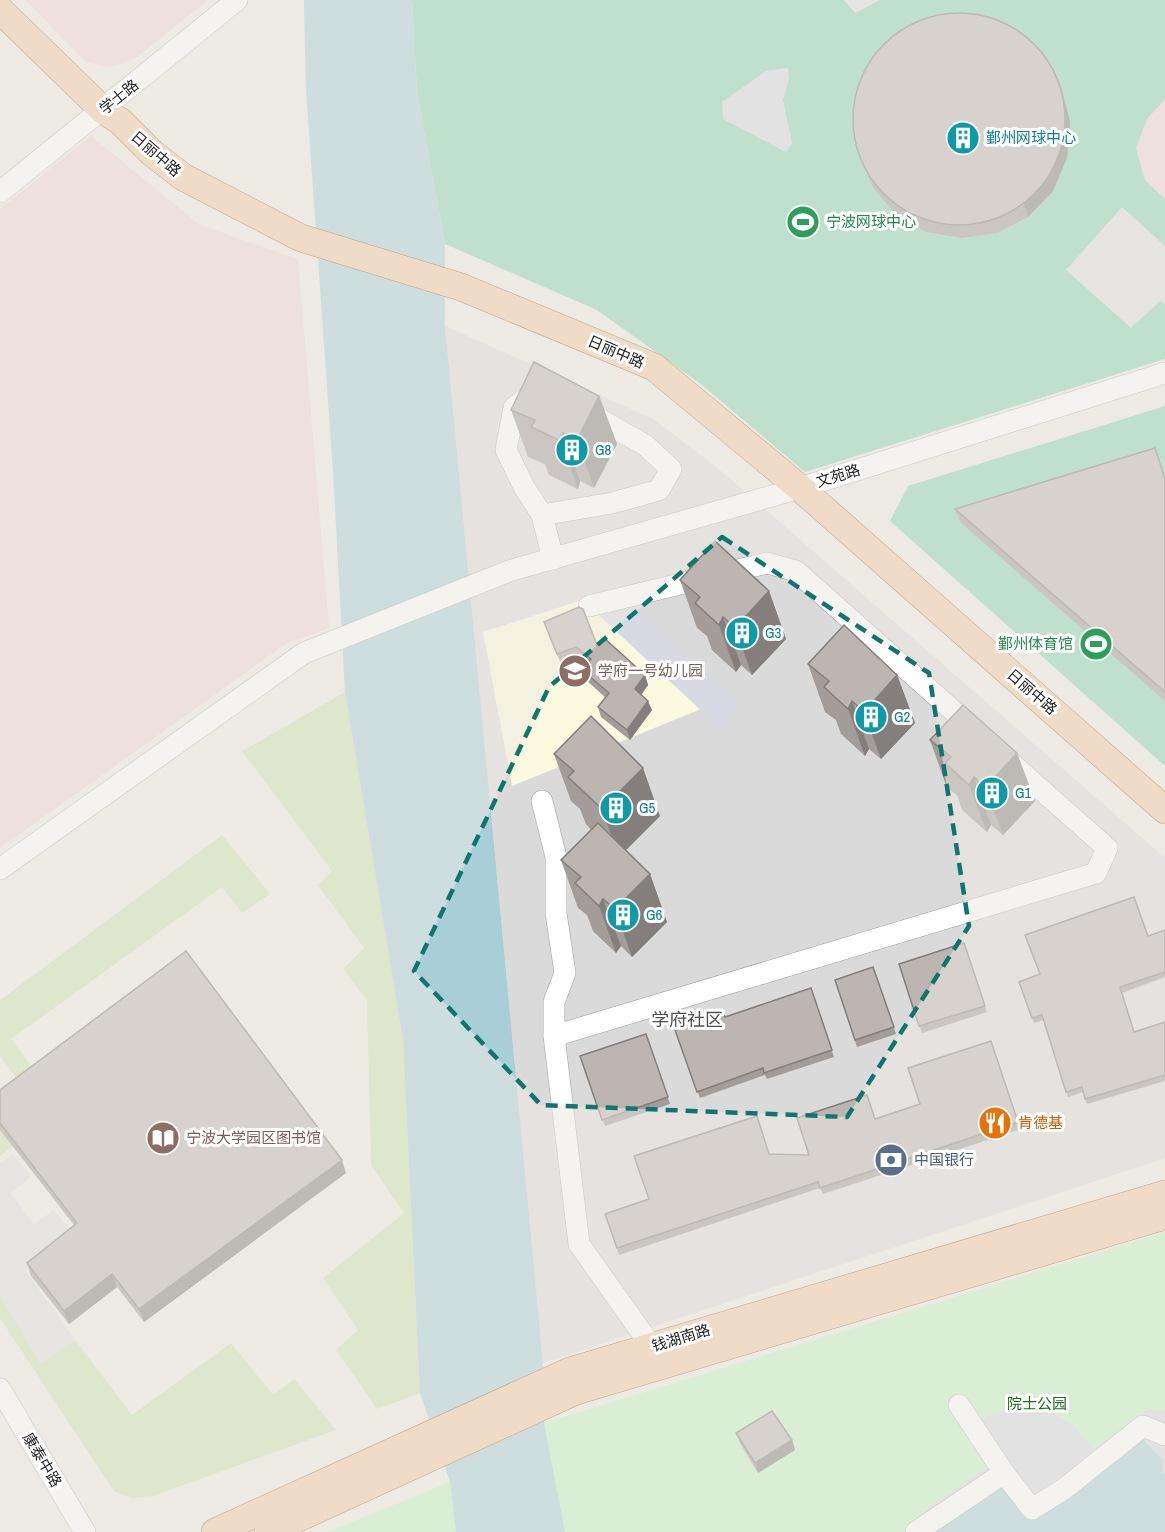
<svg xmlns="http://www.w3.org/2000/svg" width="1165" height="1532" font-family="'Archivo Narrow','Noto Sans SC',sans-serif">
	<rect width="100%" height="100%" fill="#edeae4"/>
	<polygon fill="#dbdada" points="445,326 653,419 720,470 1165,858 1165,1158 543,1363"/>
	<g fill="#edd4d5">
		<polygon points="25,0 208,0 137,57 110,68 86,62"/>
		<polygon points="1165,99 1165,199 1145,180 1136,148 1147,119"/>
		<polygon points="91,136 200,225 298,259 329,628 287,643 0,848 0,209"/>
	</g>
	<polygon fill="#fcfade" points="585,599 701,709 512,786 483,632"/>
	<g fill="#cce3ae">
		<polygon points="345,692 403,1040 420,1393 377,1409 336,1350 358,1330 323,1278 404,1213 371,1165 367,1000 343,969 364,948 318,885 332,871 242,751"/>
		<polygon points="222,835 270,894 242,913 222,887 11,1039 36,1072 21,1085 0,1055 0,1000"/>
		<polygon points="0,1130 13,1146 0,1156"/>
		<polygon points="0,1295 40,1363 75,1340 132,1415 231,1343 273,1395 294,1379 336,1430 153,1496 132,1498 114,1491 0,1318"/>
	</g>
	<g fill="#c4f4c5">
		<polygon points="1165,1232 1165,1532 565,1532 544,1423"/>
		<polygon points="450,1482 456,1532 327,1532"/>
	</g>
	<g fill="#89d5b3">
		<polygon points="412,0 1165,0 1165,99 1147,119 1136,148 1145,180 1165,199 1165,359 805,472 702,385 597,310 445,244 417,93"/>
		<polygon points="1165,406 1165,766 890,521 908,486"/>
	</g>
	<g fill="#ddd">
		<polygon points="844,0 880,0 855,13"/>
		<polygon points="1122,207 1165,246 1165,304 1160,301 1131,328 1066,270"/>
		<polygon points="13,1154 31,1177 10,1193 34,1224 54,1210 72,1233 25,1270 75,1340 41,1364 0,1295 0,1163"/>
	</g>
	<g fill="#d8d9e3">
		<polygon points="788,68 789,79 783,100 792,143 786,152 723,119 722,102 766,71"/>
		<polygon points="624,597 741,704 722,730 589,606"/>
		<polygon points="1021,1406 1048,1411 1074,1425 1093,1450 1146,1410 1165,1410 1165,1474 1074,1488 939,1524 927,1508 993,1463 969,1430 988,1415"/>
	</g>
	<g fill="#a8cfd7">
		<polygon points="304,0 412,0 417,93 445,244 445,326 543,1363 544,1423 565,1532 456,1532 450,1482 420,1393 403,1040 345,692 333,471 306,90"/>
		<polygon points="1140,1436 1163,1460 1162,1473 1165,1474 1165,1532 927,1532 998,1482 1025,1516"/>
	</g>
	<g fill="none" stroke-linecap="round" stroke-linejoin="round">
		<defs>
			<g id="minor">
				<polyline points="0,192 237,0"/>
				<polyline points="530,395 514,408 506,450 524,487 542,515 553,559"/>
				<polyline points="542,515 612,503 659,490 671,469 645,445 585,411"/>
				<polyline points="589,606 767,563 796,571 976,731"/>
				<polyline points="542,801 556,857 556,913 565,973 554,1002 554,1036"/>
				<polyline points="0,869 304,653 509,571 800,488 1165,373"/>
				<polyline points="652,1347 579,1244 554,1036 1096,873 1107,848 1003,756"/>
				<polyline points="0,1389 85,1532"/>
				<polyline points="959,1405 1004,1473 1032,1509 1064,1489 1143,1426 1165,1435"/>
				<polyline points="916,1532 1004,1473"/>
			</g>
			<g id="major">
				<polyline points="0,10 103,110 120,121 152,153 183,177 301,238 461,287 654,367 800,488 1165,810"/>
				<polyline points="215,1532 570,1371 1165,1194"/>
				<polyline points="268,1532 576,1391 1165,1216"/>
			</g>
		</defs>
		<use href="#minor" stroke="#a1a1a1" stroke-width="22"/>
		<use href="#major" stroke="#89580e" stroke-width="28"/>
		<use href="#minor" stroke="#fff" stroke-width="21"/>
		<use href="#major" stroke="#f3cba3" stroke-width="27"/>
	</g>
	<g fill="#a39c98">
		<polygon points="1061,87 1070,122 1067,158 1053,191 1028,217 997,233 961,238 926,232 895,214 872,186 854,141"/>
		<polygon points="599,396 617,444 594,488 580,481 578,489 549,475 545,464 528,457 511,410"/>
		<polygon points="1165,478 1165,701 960,522 955,509"/>
		<polygon points="680,580 769,591 786,639 752,675 741,665 736,672 712,650 707,636 697,628"/>
		<polygon points="544,622 597,645 645,675 648,685 641,695 652,710 630,740 601,717 598,707 605,697 586,680 582,670 588,663 579,656 561,664"/>
		<polygon points="808,664 897,675 915,723 881,759 869,749 865,756 841,734 836,720 825,712"/>
		<polygon points="930,740 1017,753 1035,801 1003,835 991,825 987,832 962,810 957,795 947,788"/>
		<polygon points="554,754 660,816 626,850 650,874 667,922 632,957 621,946 616,953 593,931 587,915 578,908 561,860 591,830 586,824 580,809 571,801"/>
		<polygon points="1165,930 1165,977 1122,993 1134,1032 1165,1022 1165,1081 1087,1104 1083,1092 1068,1097 1044,1020 1034,1023 1019,982"/>
		<polygon points="964,943 987,1012 922,1033 899,964"/>
		<polygon points="873,967 896,1034 857,1047 835,980"/>
		<polygon points="811,988 834,1057 767,1079 765,1075 700,1098 677,1037 725,1017"/>
		<polygon points="646,1034 670,1104 605,1126 580,1056"/>
		<polygon points="991,1041 1021,1129 823,1194 820,1188 619,1255 605,1214 649,1199 770,1154 809,1155 875,1119 920,1104"/>
		<polygon points="0,1090 346,1173 144,1322 117,1287 69,1324 31,1276 27,1263 74,1225 0,1130"/>
		<polygon points="736,1433 792,1440 795,1450 758,1473 740,1443"/>
	</g>
	<g fill="#847f7c">
		<polygon points="1056,75 1061,87 1070,122 1067,158 1053,191 1028,217 1024,204"/>
		<polygon points="599,396 617,444 594,488 577,440"/>
		<polygon points="563,433 580,481 578,489 561,441"/>
		<polygon points="769,591 786,639 752,675 735,628"/>
		<polygon points="723,617 741,665 736,672 719,625"/>
		<polygon points="645,675 648,685 638,699 635,689"/>
		<polygon points="897,675 915,723 881,759 864,712"/>
		<polygon points="648,701 652,710 630,740 627,730"/>
		<polygon points="852,701 869,749 865,756 848,709"/>
		<polygon points="1017,753 1035,801 1003,835 985,788"/>
		<polygon points="643,768 660,816 619,857 602,809"/>
		<polygon points="974,777 991,825 987,832 969,785"/>
		<polygon points="650,874 667,922 632,957 615,909"/>
		<polygon points="603,899 621,946 616,953 599,906"/>
		<polygon points="342,1160 346,1173 144,1322 139,1309"/>
		<polygon points="112,1274 117,1287 69,1324 64,1311"/>
		<polygon points="792,1440 795,1450 758,1473 755,1463"/>
	</g>
	<g fill="#bdb5b1" stroke="#847f7c" stroke-width="1.5">
		<circle cx="959" cy="119" r="106"/>
		<polygon points="534,362 599,396 577,440 563,433 561,441 531,427 535,420 511,410"/>
		<polygon points="1155,448 1165,479 1165,692 955,509"/>
		<polygon points="715,541 769,591 735,628 723,617 719,625 695,603 700,597 680,580"/>
		<polygon points="579,607 583,609 597,645 604,638 645,675 635,689 648,701 627,730 598,707 609,693 582,670 591,659 576,647 557,654 544,622"/>
		<polygon points="844,625 897,675 864,712 852,701 848,709 824,687 829,681 808,664"/>
		<polygon points="963,705 1017,753 985,788 974,777 969,785 945,763 951,757 930,740"/>
		<polygon points="591,716 643,768 602,809 568,777 574,771 554,754"/>
		<polygon points="598,823 650,874 615,909 603,899 599,906 575,883 581,877 561,860"/>
		<polygon points="1134,897 1148,936 1165,930 1165,972 1120,987 1134,1032 1165,1022 1165,1075 1085,1099 1082,1087 1066,1092 1042,1015 1032,1018 1019,982 1040,974 1025,935"/>
		<polygon points="964,943 985,1006 919,1026 899,964"/>
		<polygon points="186,951 342,1160 139,1309 112,1274 64,1311 27,1263 77,1223 0,1123 0,1090"/>
		<polygon points="873,967 894,1027 855,1040 835,980"/>
		<polygon points="811,988 832,1050 764,1073 763,1068 697,1092 675,1030 723,1012 725,1017"/>
		<polygon points="646,1034 668,1097 602,1120 580,1056"/>
		<polygon points="991,1041 1018,1122 820,1188 818,1182 617,1248 605,1214 649,1199 634,1156 757,1116 769,1154 809,1155 797,1118 867,1095 875,1119 920,1104 908,1068"/>
		<polygon points="772,1411 792,1440 755,1463 736,1433"/>
	</g>
	<path d="M0 0H1165V1532H0ZM 722,537 L 929,673 L 969,926 L 847,1117 L 541,1105 L 414,971 L 549,687 Z" fill="#edeae4" fill-opacity=".55" fill-rule="evenodd"/>
	<path fill="none" stroke="#0f766e" stroke-width="4.5" stroke-dasharray="12 8" stroke-linejoin="round" d="M 722,537 L 929,673 L 969,926 L 847,1117 L 541,1105 L 414,971 L 549,687 Z"/>
	<defs>
		<symbol id="building-disc" viewBox="-11 -11 22 22"><circle r="9.5" fill="#0f9aa8" stroke="#fff"/><path d="M-4-6H4V6H1V3H-1V6H-4ZM-2.5-4.3h1.7v1.8h-1.7ZM.8-4.3h1.7v1.8H.8ZM-2.5-1h1.7V.8h-1.7ZM.8-1h1.7V.8H.8Z" fill="#fff"/></symbol>
		<symbol id="stadium-disc" viewBox="-11 -11 22 22"><circle r="9.5" fill="#2e9e5b" stroke="#fff"/><path d="M0-5a6.5 5 0 1 0 0 10a6.5 5 0 1 0 0-10ZM-3.5-1.8h7v3.6h-7Z" fill="#fff"/></symbol>
		<symbol id="school-disc" viewBox="-11 -11 22 22"><circle r="9.5" fill="#8d6e63" stroke="#fff"/><path d="M0-5L7-2L0 1L-7-2ZM-4 1L0 2.5L4 1V4Q0 6-4 4Z" fill="#fff"/></symbol>
		<symbol id="restaurant-disc" viewBox="-11 -11 22 22"><circle r="9.5" fill="#e8710a" stroke="#fff"/><path d="M-5-6h1v4h1v-4h1v4h1v-4h1v5L-1.5 .5V6h-2V.5L-5-1ZM5-6V6H3V1.5H1.5Q1.5-4 5-6Z" fill="#fff"/></symbol>
		<symbol id="library-disc" viewBox="-11 -11 22 22"><circle r="9.5" fill="#8d6e63" stroke="#fff"/><path d="M-6-4Q-3-5.5-.7-3.5V5Q-3 3-6 4ZM6-4Q3-5.5 .7-3.5V5Q3 3 6 4Z" fill="#fff"/></symbol>
		<symbol id="bank-disc" viewBox="-11 -11 22 22"><circle r="9.5" fill="#5c6f8a" stroke="#fff"/><path d="M-6-4H6V4H-6ZM0-2.3a2.3 2.3 0 1 0 0 4.6a2.3 2.3 0 1 0 0-4.6Z" fill="#fff"/></symbol>
	</defs>
	<g fill-rule="evenodd">
		<use href="#building-disc" x="944" y="119" width="38" height="38"/>
		<use href="#stadium-disc" x="784" y="203" width="38" height="38"/>
		<use href="#building-disc" x="553" y="431" width="38" height="38"/>
		<use href="#building-disc" x="723" y="614" width="38" height="38"/>
		<use href="#stadium-disc" x="1077" y="625" width="38" height="38"/>
		<use href="#school-disc" x="556" y="652" width="38" height="38"/>
		<use href="#building-disc" x="852" y="698" width="38" height="38"/>
		<use href="#building-disc" x="973" y="774" width="38" height="38"/>
		<use href="#building-disc" x="597" y="789" width="38" height="38"/>
		<use href="#building-disc" x="604" y="896" width="38" height="38"/>
		<use href="#restaurant-disc" x="976" y="1104" width="38" height="38"/>
		<use href="#library-disc" x="144" y="1119" width="38" height="38"/>
		<use href="#bank-disc" x="872" y="1141" width="38" height="38"/>
	</g>
	<g text-anchor="middle" stroke-width="6" stroke-linejoin="round" paint-order="stroke">
		<g font-size="15" fill="#1d1d1d" stroke="#fff">
			<text transform="translate(119 97) rotate(-39)" y="5">学士路</text>
			<text transform="translate(156 154) rotate(41)" y="5">日丽中路</text>
			<text transform="translate(616 352) rotate(23)" y="5">日丽中路</text>
			<text transform="translate(838 476) rotate(-17)" y="5">文苑路</text>
			<text transform="translate(1032 692) rotate(41)" y="5">日丽中路</text>
			<text transform="translate(681 1338) rotate(-17)" y="5">钱湖南路</text>
			<text transform="translate(42 1460) rotate(59)" y="5">康泰中路</text>
		</g>
		<g font-size="15" fill="#0d838f" stroke="#fff" text-anchor="start">
			<text x="986" y="143">鄞州网球中心</text>
			<text x="595" y="455">G8</text>
			<text x="765" y="638">G3</text>
			<text x="894" y="722">G2</text>
			<text x="1015" y="798">G1</text>
			<text x="639" y="813">G5</text>
			<text x="646" y="920">G6</text>
		</g>
		<g font-size="15" fill="#27864d" stroke="#fff" text-anchor="start">
			<text x="826" y="227">宁波网球中心</text>
			<text x="1073" y="649" text-anchor="end">鄞州体育馆</text>
		</g>
		<g font-size="15" fill="#785e54" stroke="#fff" text-anchor="start">
			<text x="598" y="676">学府一号幼儿园</text>
			<text x="186" y="1143">宁波大学园区图书馆</text>
		</g>
		<g font-size="15" fill="#c56008" stroke="#fff" text-anchor="start">
			<text x="1018" y="1128">肯德基</text>
		</g>
		<g font-size="15" fill="#4e5e75" stroke="#fff" text-anchor="start">
			<text x="914" y="1165">中国银行</text>
		</g>
		<g font-size="15" fill="#157117" stroke="#fff">
			<text x="1037" y="1409">院士公园</text>
		</g>
		<g font-size="18" fill="#505050" stroke="#fff">
			<text x="687" y="1026">学府社区</text>
		</g>
	</g>
</svg>
